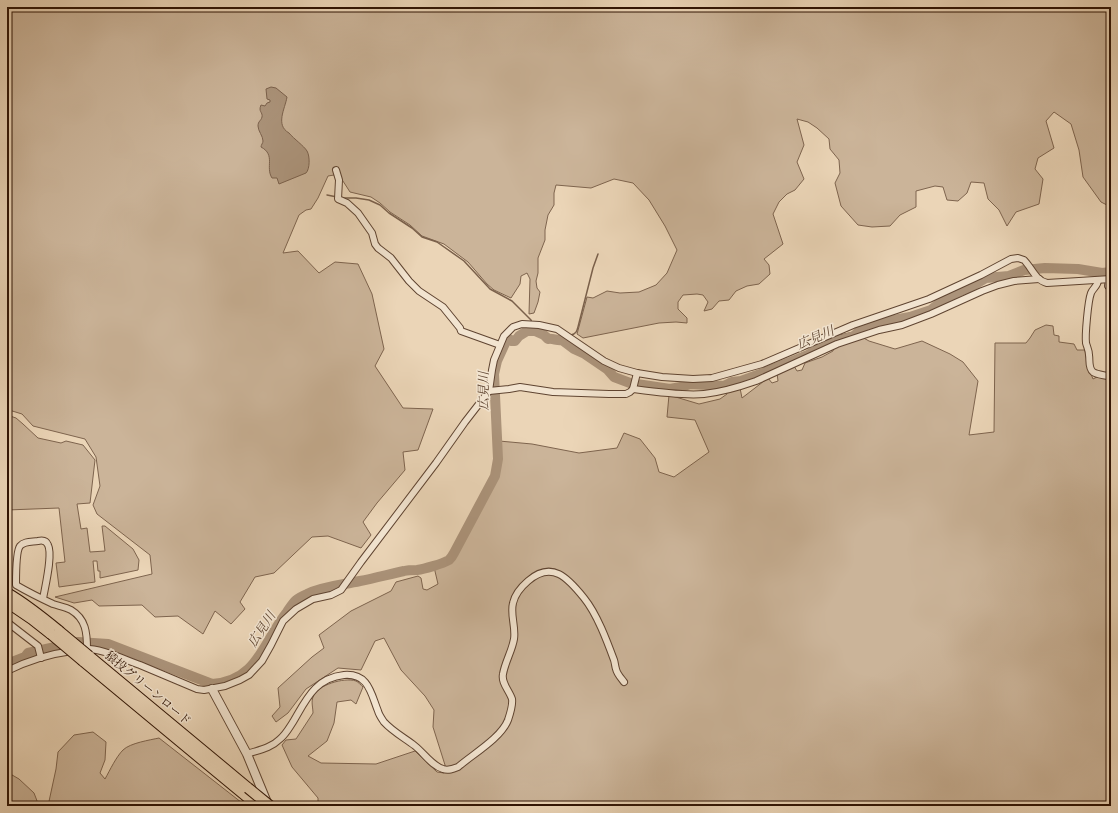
<svg xmlns="http://www.w3.org/2000/svg" width="1118" height="813" font-family="'Old Standard TT','Noto Serif JP',serif">
	<rect width="100%" height="100%" fill="#ebd5b7"/>
	<filter id="stains"><feTurbulence type="fractalNoise" baseFrequency=".005" numOctaves="4"/><feColorMatrix values="0 0 0 0 .2 0 0 0 0 .09 0 0 0 0 .02 0 0 0 .5 -.17"/></filter>
	<radialGradient id="worn" r=".72"><stop offset=".6" stop-color="#630" stop-opacity="0"/><stop offset="1" stop-color="#630" stop-opacity=".3"/></radialGradient>
	<g fill="#cbb499" stroke="#7e644e">
		<polygon points="7,7 1111,7 1111,207 1101,202 1083,177 1079,150 1071,124 1054,112 1046,121 1054,148 1038,158 1035,169 1043,179 1039,204 1016,212 1007,226 999,210 988,199 984,183 971,182 967,193 958,201 947,200 943,187 935,186 916,191 916,207 900,215 890,226 872,227 858,225 841,206 835,183 840,173 839,160 830,149 829,139 817,128 808,122 797,119 804,145 797,162 804,179 795,190 787,194 779,202 773,214 783,244 764,259 769,265 770,274 759,284 747,286 736,291 729,300 719,301 712,309 704,311 708,302 703,295 697,294 683,295 678,302 678,309 687,318 687,323 676,322 659,323 583,338 577,334 587,297 593,298 607,291 620,293 639,292 656,285 667,273 677,250 665,226 649,200 633,183 614,179 591,188 556,185 554,193 554,205 548,215 545,230 545,240 538,258 538,273 536,281 537,288 540,292 538,302 534,313 529,314 530,279 527,273 521,276 520,284 511,298 494,290 487,284 468,262 444,244 422,236 410,225 390,212 380,203 371,197 350,192 341,178 334,175 328,176 318,198 311,209 306,210 299,215 283,253 298,251 319,273 335,262 358,264 372,294 384,349 375,366 403,408 433,409 418,450 403,452 405,470 377,503 363,522 371,535 361,548 328,536 312,537 274,573 255,577 240,602 245,609 231,624 215,611 203,634 178,616 155,617 142,605 99,606 92,600 74,603 55,597 152,574 150,555 97,514 93,505 100,486 96,457 85,439 33,426 22,414 9,410 7,410"/>
		<path d="M 1046,325 L 1053,326 L 1054,335 L 1059,336 L 1059,342 L 1074,344 L 1077,350 L 1085,350 L 1088,367 L 1093,379 L 1099,376 L 1111,380 L 1111,806 L 318,806 L 318,798 L 292,767 L 282,745 L 286,740 L 296,739 L 313,713 C 313,708 311,702 313,697 C 317,685 344,677 356,681 C 358,682 361,685 363,687 L 356,704 L 351,700 L 337,702 L 334,723 L 327,741 L 308,756 L 321,763 L 376,764 L 415,751 L 437,772 L 444,773 L 445,765 L 433,727 L 434,710 L 425,696 L 401,670 L 384,638 L 375,641 L 361,670 L 338,668 L 306,689 L 288,713 L 276,722 L 272,716 L 280,707 L 278,688 L 312,657 L 324,648 L 319,635 L 351,611 L 391,591 L 396,582 L 418,576 L 421,578 L 423,589 L 427,590 L 438,584 L 434,567 L 449,562 L 455,554 L 497,479 L 499,467 L 499,441 L 532,444 L 579,453 L 617,448 L 624,433 L 640,439 L 655,458 L 659,472 L 674,477 L 709,452 L 695,420 L 667,417 L 669,395 L 699,404 L 720,399 L 727,394 L 726,391 L 740,388 L 742,398 L 768,378 L 772,383 L 778,381 L 777,373 L 794,366 L 797,371 L 802,370 L 805,363 L 822,357 L 833,351 L 835,336 L 853,332 L 869,341 L 895,349 L 922,341 L 950,354 L 963,362 L 978,381 L 969,435 L 994,432 L 995,343 L 1026,343 L 1030,338 L 1035,330 Z"/>
		<polygon points="7,415 16,418 23,424 38,438 61,443 66,441 83,445 95,460 90,503 77,504 81,529 87,528 90,552 105,551 102,526 105,526 133,549 139,560 138,570 100,578 100,571 98,571 97,561 93,561 95,582 59,587 56,563 65,562 59,508 7,510"/>
		<path d="M 93,732 L 106,742 L 105,760 L 100,773 L 105,779 C 110,770 116,757 123,750 C 130,743 150,740 159,738 L 246,806 L 48,806 L 56,769 L 58,752 L 74,735 Z"/>
		<polygon points="7,772 19,779 34,793 39,806 7,806"/>
	</g>
	<path fill="#ab937a" stroke="#7a604b" d="M 271,87 L 276,88 L 287,97 C 285,109 275,125 289,133 C 294,139 304,146 307,151 C 310,156 310,169 306,173 L 279,184 L 277,178 L 272,178 C 265,167 276,155 261,147 C 261,145 263,143 263,141 C 263,136 258,131 258,126 C 258,121 261,121 262,117 C 263,112 258,112 261,105 L 265,106 L 267,103 L 270,102 L 270,100 L 267,99 L 266,89 Z"/>
	<g fill="none" stroke-linecap="round" stroke-linejoin="round">
		<g stroke="#7a604b" stroke-width="1.5">
			<polyline points="327,195 337,197"/>
			<polyline points="342,198 356,198 369,200 380,205 389,213 412,228 422,237 437,242 464,261 490,289 512,301 531,320 532,323"/>
			<polyline points="533,327 535,331"/>
			<path d="M 571,335 C 576,334 577,331 578,327 L 593,268 L 598,254"/>
		</g>
		<path stroke="#ab937a" stroke-width="10" d="M 7,664 L 25,657 L 28,653 L 78,642 L 108,644 L 212,684 C 258,681 263,642 287,612 C 294,602 295,599 307,594 C 324,586 342,585 360,581 C 375,578 390,574 404,571 C 408,570 413,570 417,570 C 424,569 442,564 449,560 C 451,558 453,555 454,553 L 495,476 L 498,459 L 494,374 L 497,361 L 507,339 L 509,339 L 512,341 L 515,341 L 519,336 L 527,331 L 535,331 L 544,335 L 548,339 C 553,338 557,341 562,340 L 574,349 L 585,354 L 607,369 L 614,377 L 630,383 L 670,389 L 681,387 L 690,384 L 724,386 L 732,382 L 741,381 L 768,371 L 808,355 L 822,346 L 854,336 L 866,325 L 910,317 L 931,310 L 946,298 L 960,291 L 969,288 L 986,278 L 1009,276 L 1024,270 L 1045,268 L 1078,269 L 1102,273 L 1111,272"/>
		<defs>
			<g id="minor">
				<polyline points="336,170 339,180 338,199 347,203 358,213 372,233 375,244 378,248 391,258 409,281 419,291 443,307 460,328 461,331 500,345"/>
				<polyline points="1109,279 1108,286 1111,289"/>
				<path d="M 1098,280 C 1098,286 1093,288 1091,293 C 1088,301 1085,335 1086,343 C 1087,347 1089,350 1089,355 C 1090,360 1088,368 1093,372 C 1097,375 1106,375 1111,377"/>
				<path d="M 633,389 C 655,392 683,396 704,394 C 722,392 739,387 756,381 L 837,344 L 879,330 L 902,325 L 931,314 L 982,291 L 998,285 L 1014,281 L 1039,279"/>
				<polyline points="489,391 509,389 520,387 553,392 609,394 626,394 630,392 633,389 637,373"/>
				<path d="M 43,599 C 45,587 53,555 48,545 C 46,540 42,540 38,541 C 32,542 24,541 20,546 C 16,551 16,578 16,585 C 28,592 40,598 53,604 C 59,606 66,607 71,610 C 86,619 87,633 87,649"/>
				<polyline points="7,622 38,646 41,658"/>
				<path d="M 81,649 C 99,647 123,659 140,665 C 159,673 178,681 197,689 L 204,690 L 225,686 L 240,680 L 249,675 L 262,661 L 271,645 L 283,621 L 296,609 L 313,599 L 331,595 L 341,590 L 361,562 L 436,463 L 465,422 L 489,391 L 492,370 L 494,360 L 504,336 L 513,327 L 522,324 L 539,325 L 557,329 L 604,361 L 619,368 L 637,373 L 662,377 L 693,379 L 712,378 L 762,364 L 853,325 L 929,299 L 981,275 L 1011,259 L 1018,258 L 1024,260 C 1032,268 1035,280 1047,283 L 1111,279"/>
				<path d="M 7,671 C 27,661 49,654 72,651"/>
				<path d="M 247,754 C 259,750 271,748 280,739 C 286,734 289,728 293,722 C 306,700 315,678 344,675 C 369,673 371,694 378,711 C 379,715 382,719 384,722 C 393,732 405,738 415,746 C 424,753 432,766 443,769 C 448,771 453,769 458,767 C 473,754 501,738 508,720 C 510,714 513,705 512,699 C 509,690 501,683 503,674 C 505,662 512,651 514,639 C 516,627 510,615 513,603 C 515,594 521,587 528,581 C 552,560 568,578 584,598 C 597,614 607,641 614,660 C 615,663 615,666 616,669 C 617,674 621,678 624,682"/>
			</g>
			<polyline id="tertiary" points="212,689 247,754 268,805"/>
			<g id="primary">
				<path d="M 7,593 C 26,604 42,617 59,631"/>
				<polyline points="7,602 32,619 51,634"/>
				<polyline points="89,656 248,788"/>
				<polyline points="83,661 258,806"/>
			</g>
		</defs>
		<use href="#minor" stroke="#5f4431" stroke-width="8"/>
		<use href="#tertiary" stroke="#5f4431" stroke-width="10"/>
		<use href="#primary" stroke="#301404" stroke-width="12"/>
		<use href="#minor" stroke="#f2e4d0" stroke-width="6"/>
		<use href="#tertiary" stroke="#f2e4d0" stroke-width="8"/>
		<use href="#primary" stroke="#ebd5b7" stroke-width="10"/>
		<defs>
			<g id="primary-bridge">
				<polyline points="59,631 89,656"/>
				<polyline points="51,634 83,661"/>
				<polyline points="248,788 270,806"/>
			</g>
		</defs>
		<use href="#primary-bridge" stroke="#301404" stroke-width="12" stroke-linecap="butt"/>
		<use href="#primary-bridge" stroke="#ebd5b7" stroke-width="10"/>
	</g>
	<g text-anchor="middle" stroke-width="3" stroke-linejoin="round" paint-order="stroke">
		<g font-size="12" fill="#301404" stroke="#f2e4d0">
			<text transform="translate(148 688) rotate(40)" y="4">猿投グリーンロード</text>
		</g>
		<g font-size="13" font-style="italic" fill="#614733" stroke="#f2e4d0">
			<text transform="translate(815 337) rotate(-23)" y="5">広見川</text>
			<text transform="translate(483 391) rotate(-90)" y="5">広見川</text>
			<text transform="translate(261 629) rotate(-57)" y="5">広見川</text>
		</g>
	</g>
	<rect width="1118" height="813" fill="none" stroke="#ebd5b7" stroke-width="24"/>
	<rect x="8" y="8" width="1102" height="797" fill="none" stroke="#301404" stroke-width="2"/>
	<rect x="12" y="12" width="1094" height="789" fill="none" stroke="#301404"/>
	<rect width="100%" height="100%" filter="url(#stains)"/>
	<rect width="100%" height="100%" fill="url(#worn)"/>
</svg>
